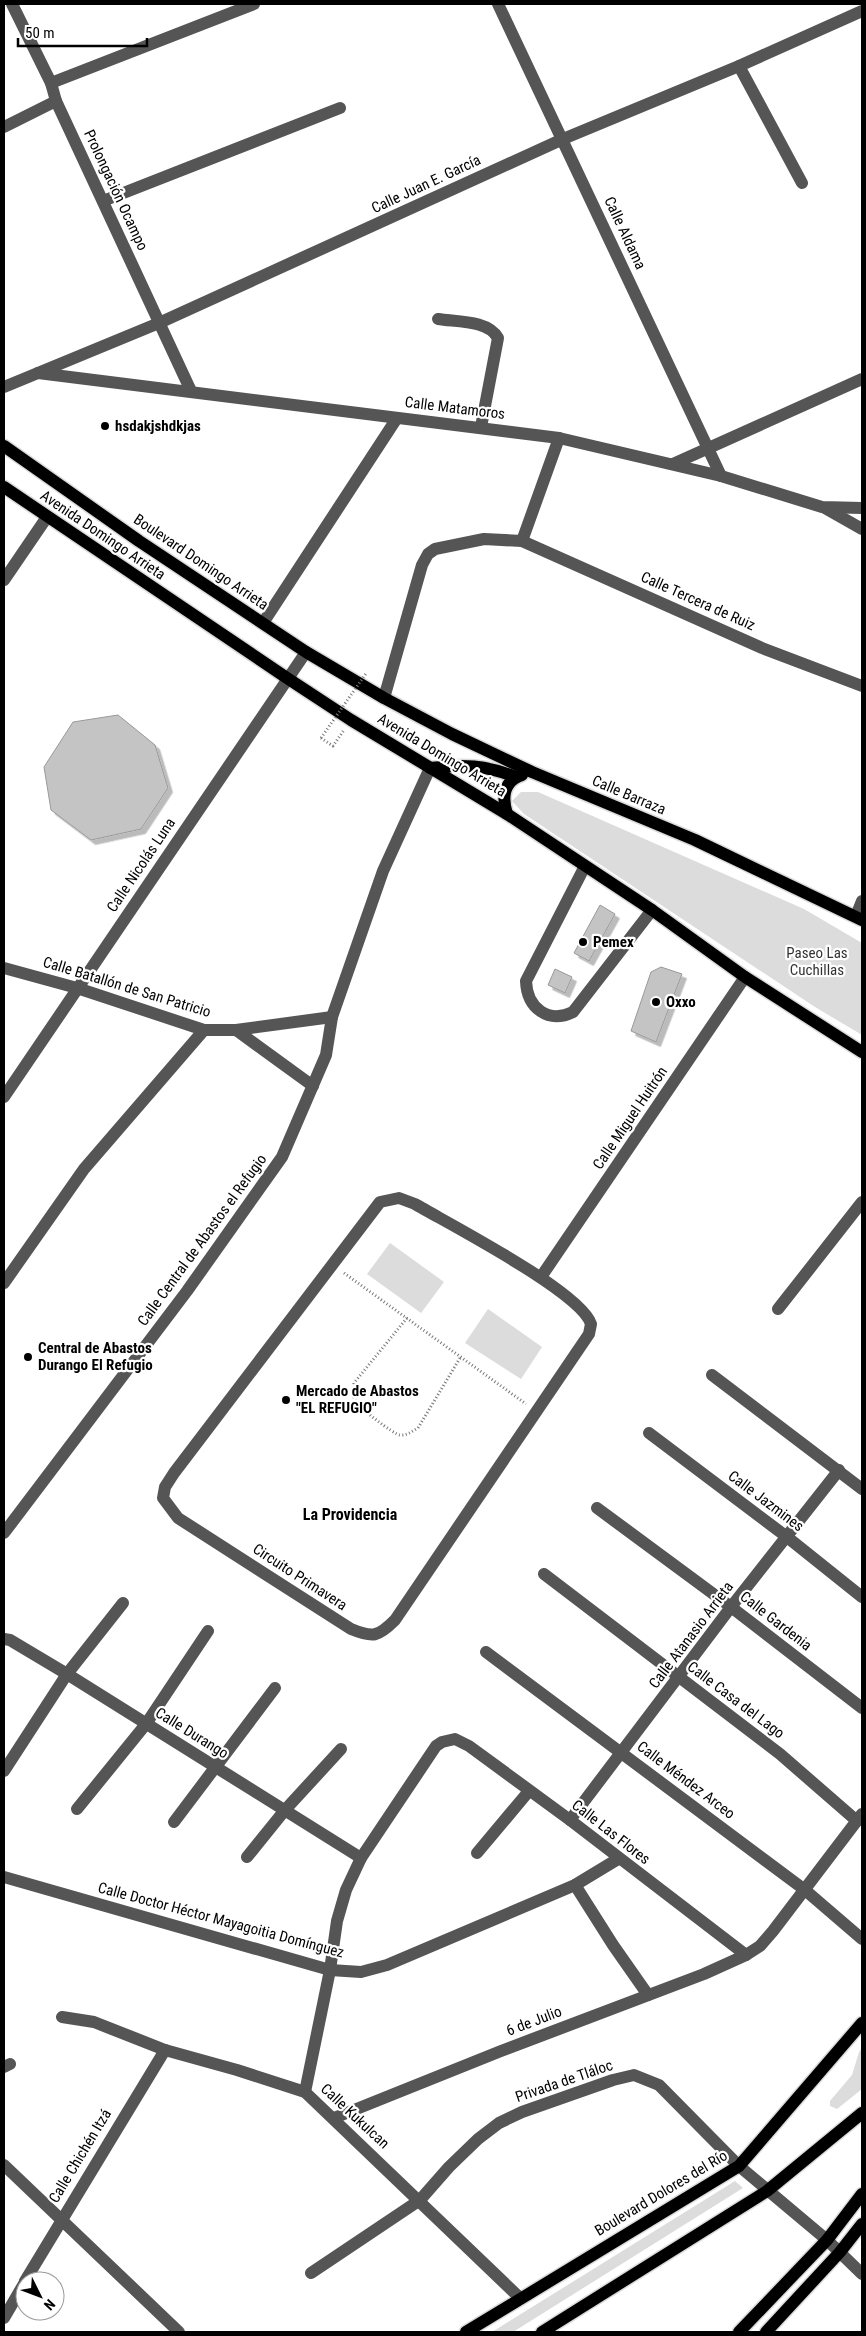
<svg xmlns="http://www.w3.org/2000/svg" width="866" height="2336" font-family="'Roboto Condensed',sans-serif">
	<defs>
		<filter id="shadow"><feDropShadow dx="4.5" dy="4.5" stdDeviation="0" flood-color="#0004"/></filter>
	</defs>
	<rect width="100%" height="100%" fill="#fff"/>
	<g fill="#dcdcdc">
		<polygon points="521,792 538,792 804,909 862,943 862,1035 815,1007 524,814 512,801"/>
		<polygon points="390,1243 444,1282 421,1313 367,1274"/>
		<polygon points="488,1309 542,1347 521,1379 465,1343"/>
		<polygon points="862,2048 862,2089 837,2109 830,2106 830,2101 852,2075 859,2052"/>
		<polygon points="735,2181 743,2188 513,2332 492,2332"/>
	</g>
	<g fill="#c4c4c4" stroke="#999" filter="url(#shadow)">
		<polygon points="118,715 155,745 168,788 141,829 91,840 51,810 44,767 73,722"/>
		<polygon points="600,905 615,914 589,961 574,953"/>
		<polygon points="661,967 682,974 656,1042 631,1031 651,972"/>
		<polygon points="555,969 572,977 565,993 548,985"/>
	</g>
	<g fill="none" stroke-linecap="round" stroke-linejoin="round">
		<defs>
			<g id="major">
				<polyline points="4,446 139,541 306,652 384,698 452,734 532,772 695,840 862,920"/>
				<polyline points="4,487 287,678 351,720 507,814 652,910 745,977 862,1052"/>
				<path d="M 430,768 C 464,764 485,765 516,777"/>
				<path d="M 507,814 C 502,798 503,781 522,775"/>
				<polyline points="466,2332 739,2166 862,2023"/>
				<polyline points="542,2332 767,2191 862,2113"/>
				<polyline points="739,2332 827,2240 862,2194"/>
				<polyline points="766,2332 840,2252 862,2224"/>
			</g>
		</defs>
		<use href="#major" stroke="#dbdbdb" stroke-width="15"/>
		<g stroke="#777" stroke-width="3" stroke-dasharray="1 2.5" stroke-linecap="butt">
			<polyline points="321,738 333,746 344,730"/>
			<polyline points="344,1273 526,1404"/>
			<path d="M 407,1318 L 354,1383 C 353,1390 352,1395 356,1402 C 360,1408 393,1434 400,1435 C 407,1436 412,1431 418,1428 L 460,1358"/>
		</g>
		<g stroke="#555" stroke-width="12">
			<polyline points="12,4 51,83 56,101 191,391"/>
			<polyline points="498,4 721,476"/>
			<polyline points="739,66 802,183"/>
			<polyline points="51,83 254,4"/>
			<polyline points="4,127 56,101"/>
			<polyline points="103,201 340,108"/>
			<path d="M 438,319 C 457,322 488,320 498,338 L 481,427"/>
			<polyline points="38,373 559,438 721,476 822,507 862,508"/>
			<polyline points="4,387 159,323 563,139 739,66 862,11"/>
			<polyline points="673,464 862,379"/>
			<polyline points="825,508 862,529"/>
			<polyline points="522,541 559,438"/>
			<polyline points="4,580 47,517"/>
			<polyline points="263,623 397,418"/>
			<polyline points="384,698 422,565 428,554 435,549 484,539 522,541 762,648 862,686"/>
			<path d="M 585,866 L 526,981 C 527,1008 548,1024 573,1012 L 652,910"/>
			<polyline points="856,916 862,901"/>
			<polyline points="4,968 77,988 204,1030 236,1030 332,1017"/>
			<polyline points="236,1030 313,1086"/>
			<polyline points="4,1097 306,652"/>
			<path d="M 399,1198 L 415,1204 C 449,1224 581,1292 591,1324 L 589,1334 L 395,1620 C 378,1637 373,1638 351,1629 L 178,1518 L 163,1498 L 165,1487 L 174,1473 L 380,1202 Z"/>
			<polyline points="541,1277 745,977"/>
			<polyline points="4,1283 84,1169 204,1030"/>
			<polyline points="778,1309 862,1202"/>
			<polyline points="712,1375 862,1489"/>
			<polyline points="649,1433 787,1537 862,1597"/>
			<polyline points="597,1508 731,1607 862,1708"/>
			<polyline points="4,1533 187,1291 282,1157 326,1055 332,1017 383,871 430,768"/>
			<polyline points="544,1574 780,1754 857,1821"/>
			<polyline points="4,1639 10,1640 67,1674 361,1858"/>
			<polyline points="486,1652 805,1890 862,1939"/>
			<polyline points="4,1771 67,1674 123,1603"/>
			<polyline points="77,1809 146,1724 208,1631"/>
			<polyline points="570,1820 731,1607 839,1470"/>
			<polyline points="174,1822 275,1688"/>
			<polyline points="477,1853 529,1791"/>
			<polyline points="247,1857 285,1810 341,1749"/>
			<polyline points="4,1877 330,1970 361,1972 387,1965 575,1885 618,1859"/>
			<polyline points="575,1885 613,1945 648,1995"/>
			<polyline points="62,2017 94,2022 165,2050 237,2070 305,2092 520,2298"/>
			<polyline points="4,2067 10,2064"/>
			<polyline points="305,2092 330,1970 337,1921 346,1890 361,1858 436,1746 442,1742 455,1739 469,1746 570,1820 746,1955"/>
			<polyline points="334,2118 501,2051 704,1974 746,1955 760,1946 773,1931 862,1814"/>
			<polyline points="4,2165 179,2332"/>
			<polyline points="311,2273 420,2200 449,2167 478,2139 499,2123 522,2112 613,2080 634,2075 659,2085 739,2166 827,2240 862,2274"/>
			<polyline points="25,2281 165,2050"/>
			<polyline points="4,2318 25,2282"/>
		</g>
		<use href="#major" stroke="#000" stroke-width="12"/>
		<polyline stroke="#777" stroke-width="3" stroke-dasharray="1 2.5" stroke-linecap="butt" points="321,738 367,672"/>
	</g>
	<g fill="#000" stroke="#fff" stroke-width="2">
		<circle cx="105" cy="426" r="5"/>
		<circle cx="583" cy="942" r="5"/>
		<circle cx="656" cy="1002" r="5"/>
		<circle cx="28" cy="1357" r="5"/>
		<circle cx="286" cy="1400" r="5"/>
	</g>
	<g text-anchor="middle" stroke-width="4.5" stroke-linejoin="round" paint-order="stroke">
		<g font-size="15" fill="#000" stroke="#fff">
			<text transform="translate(426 184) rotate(-25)" y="5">Calle Juan E. García</text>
			<text transform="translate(116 190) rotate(65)" y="5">Prolongación Ocampo</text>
			<text transform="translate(625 233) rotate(65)" y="5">Calle Aldama</text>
			<text transform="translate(455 408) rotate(7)" y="5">Calle Matamoros</text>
			<text transform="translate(103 535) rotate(34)" y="5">Avenida Domingo Arrieta</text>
			<text transform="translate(201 562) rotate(34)" y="5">Boulevard Domingo Arrieta</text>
			<text transform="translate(698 601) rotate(24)" y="5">Calle Tercera de Ruiz</text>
			<text transform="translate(442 755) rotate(31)" y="5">Avenida Domingo Arrieta</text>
			<text transform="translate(629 795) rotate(23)" y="5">Calle Barraza</text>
			<text transform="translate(141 865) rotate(-56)" y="5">Calle Nicolás Luna</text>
			<text transform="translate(127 987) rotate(17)" y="5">Calle Batallón de San Patricio</text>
			<text transform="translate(630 1118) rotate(-56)" y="5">Calle Miguel Huitrón</text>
			<text transform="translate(202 1240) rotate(-54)" y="5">Calle Central de Abastos el Refugio</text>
			<text transform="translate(766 1501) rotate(37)" y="5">Calle Jazmines</text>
			<text transform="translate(300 1577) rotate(33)" y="5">Circuito Primavera</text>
			<text transform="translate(776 1621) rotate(38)" y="5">Calle Gardenia</text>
			<text transform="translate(691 1635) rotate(-53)" y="5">Calle Atanasio Arrieta</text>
			<text transform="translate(736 1700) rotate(37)" y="5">Calle Casa del Lago</text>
			<text transform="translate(192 1733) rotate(32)" y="5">Calle Durango</text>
			<text transform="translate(686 1780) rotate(37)" y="5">Calle Méndez Arceo</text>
			<text transform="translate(611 1832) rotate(38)" y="5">Calle Las Flores</text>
			<text transform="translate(221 1920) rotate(15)" y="5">Calle Doctor Héctor Mayagoitia Domínguez</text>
			<text transform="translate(534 2021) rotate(-21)" y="5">6 de Julio</text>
			<text transform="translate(564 2081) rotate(-19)" y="5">Privada de Tláloc</text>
			<text transform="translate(355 2116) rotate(43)" y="5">Calle Kukulcan</text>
			<text transform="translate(80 2156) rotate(-59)" y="5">Calle Chichén Itzá</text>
			<text transform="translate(661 2193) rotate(-31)" y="5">Boulevard Dolores del Río</text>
		</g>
		<g font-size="15" font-weight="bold" fill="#000" stroke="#fff" text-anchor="start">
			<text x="115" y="431">hsdakjshdkjas</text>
			<text x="593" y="947">Pemex</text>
			<text x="666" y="1007">Oxxo</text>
			<text x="38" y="1353">Central de Abastos<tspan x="38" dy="17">Durango El Refugio</tspan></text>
			<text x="296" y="1396">Mercado de Abastos<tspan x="296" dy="17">"EL REFUGIO"</tspan></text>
		</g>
		<g font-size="15" fill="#333" stroke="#fff">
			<text x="817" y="958">Paseo Las<tspan x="817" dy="17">Cuchillas</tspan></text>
		</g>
		<g font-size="16" font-weight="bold" fill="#000" stroke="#fff">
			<text x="350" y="1520">La Providencia</text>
		</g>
	</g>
	<rect width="866" height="2336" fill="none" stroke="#000000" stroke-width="10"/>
	<g transform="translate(40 2296) rotate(132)"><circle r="24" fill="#ffffff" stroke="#999999"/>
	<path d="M0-4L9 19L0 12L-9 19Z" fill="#000000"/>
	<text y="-8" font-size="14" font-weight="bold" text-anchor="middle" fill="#000000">N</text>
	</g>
	<path d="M18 38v8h129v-8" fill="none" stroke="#000000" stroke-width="2.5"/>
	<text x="25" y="38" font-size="15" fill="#000000" stroke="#ffffff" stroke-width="4" paint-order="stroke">50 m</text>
</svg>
